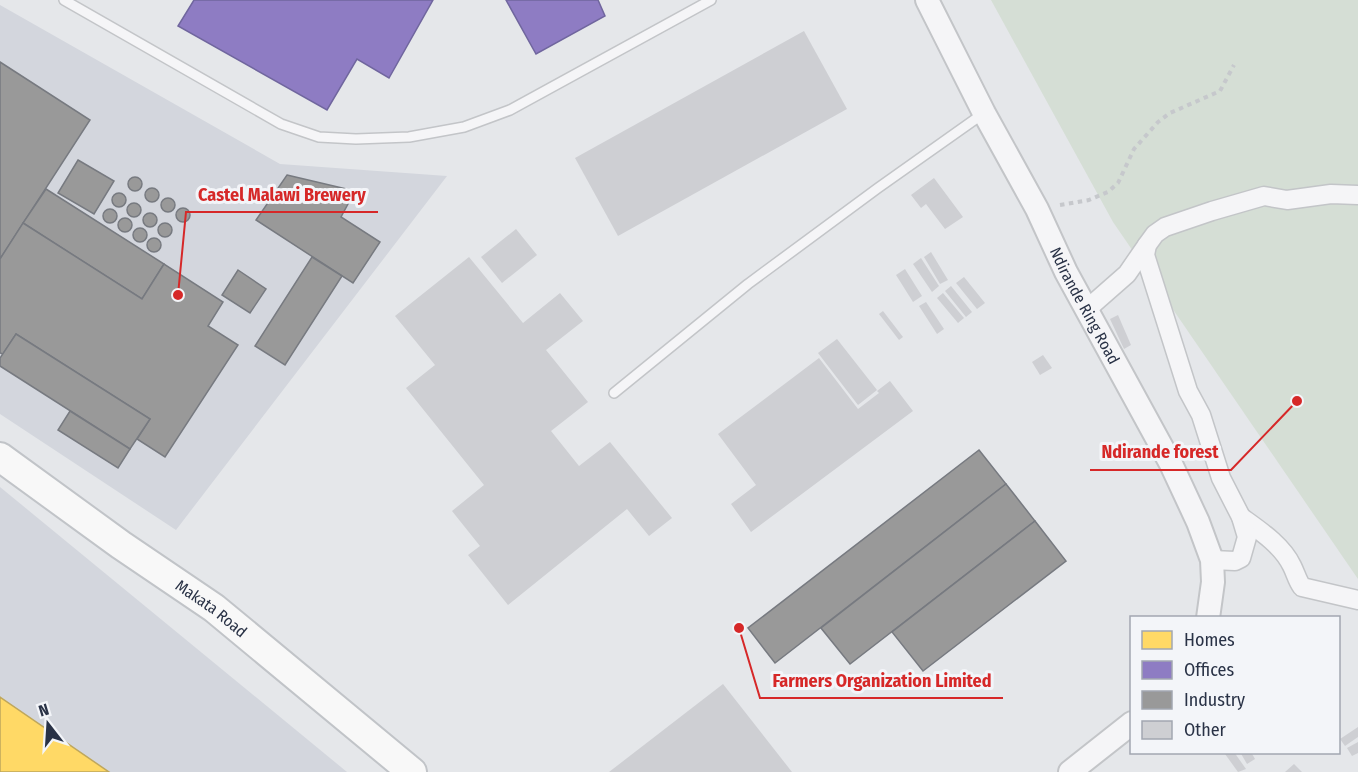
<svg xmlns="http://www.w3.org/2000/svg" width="1358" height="772" font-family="'Fira Sans Condensed',sans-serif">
	<rect width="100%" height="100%" fill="#e5e7ea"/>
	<g fill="#d3d6dd">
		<polygon points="0,5 280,164 447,176 176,530 0,414"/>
		<polygon points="0,487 347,772 0,772"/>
	</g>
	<polygon fill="#d5ded5" points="991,0 1358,0 1358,579 1113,222"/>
	<polygon fill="#ffd966" stroke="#bfa75c" stroke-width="1.5" points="0,697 109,772 0,772"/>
	<g fill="#8e7cc3" stroke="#70669e" stroke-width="1.5">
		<polygon points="194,0 433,0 389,78 357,59 327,110 178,26"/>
		<polygon points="506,0 598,0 605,16 536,54"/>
	</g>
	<g fill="#999" stroke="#777a80" stroke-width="1.5">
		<polygon points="0,62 90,120 0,259"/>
		<polygon points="78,160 114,181 94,214 58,193"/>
		<polygon points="287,175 355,191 341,217 380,242 353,283 256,220"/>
		<circle cx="135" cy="184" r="7"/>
		<circle cx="152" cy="195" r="7"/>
		<polygon points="46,189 164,264 142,299 23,223"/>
		<circle cx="119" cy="200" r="7"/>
		<circle cx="168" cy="205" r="7"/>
		<circle cx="134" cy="210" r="7"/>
		<circle cx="183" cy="215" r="7"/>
		<circle cx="110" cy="216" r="7"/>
		<circle cx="150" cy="220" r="7"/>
		<circle cx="125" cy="225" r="7"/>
		<circle cx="165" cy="230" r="7"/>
		<polygon points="23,223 142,299 164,264 223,302 208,326 238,345 165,457 137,439 150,419 16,334 3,354 0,353 0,259"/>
		<circle cx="140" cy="235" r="7"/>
		<circle cx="154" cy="245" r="7"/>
		<polygon points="312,257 342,276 285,365 255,346"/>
		<polygon points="238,270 266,289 250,313 222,295"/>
		<polygon points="16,334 150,419 130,449 0,366 0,358"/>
		<polygon points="70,411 130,449 118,468 58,430"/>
		<polygon points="979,450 1006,484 775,663 748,628"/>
		<polygon points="1006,484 1035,521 850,664 821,628"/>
		<polygon points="1035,521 1066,561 923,671 892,632"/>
	</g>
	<g fill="#cecfd3">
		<polygon points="804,31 847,109 618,236 575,158"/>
		<polygon points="934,178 963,217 945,229 926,204 921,208 911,195"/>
		<polygon points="516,229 537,255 502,283 481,257"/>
		<polygon points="931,252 948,280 940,284 924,257"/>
		<polygon points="469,257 523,323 560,293 583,321 546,350 588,402 551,431 579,466 610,442 672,518 649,536 627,509 508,605 468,555 480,546 452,511 484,485 406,388 435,365 395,316"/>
		<polygon points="921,258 939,286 932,292 913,264"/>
		<polygon points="905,269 922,296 913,302 896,275"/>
		<polygon points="964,277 985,303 977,309 956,283"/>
		<polygon points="951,286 972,312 966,317 945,291"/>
		<polygon points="943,293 964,318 958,323 937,298"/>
		<polygon points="926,302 944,329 937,334 919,306"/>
		<polygon points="883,311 903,337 899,340 879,314"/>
		<polygon points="1118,315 1131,345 1124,349 1110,319"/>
		<polygon points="837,339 877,390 858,405 818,353"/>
		<polygon points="1043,355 1052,368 1040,375 1032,362"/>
		<polygon points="819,358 858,409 879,393 877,391 890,381 913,411 751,532 731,504 756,485 718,434"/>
		<polygon points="723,684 792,772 609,772"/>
		<polygon points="1358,727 1358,737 1345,746 1340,739"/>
		<polygon points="1358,742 1358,753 1352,756 1347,748"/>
		<polygon points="1227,752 1234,752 1246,769 1238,772 1225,754"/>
		<polygon points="1240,752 1251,752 1255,759 1247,764"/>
		<polygon points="1294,764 1302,772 1285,772"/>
	</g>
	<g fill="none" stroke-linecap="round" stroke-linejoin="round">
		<defs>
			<g id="service">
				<polyline points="64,0 281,124 319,137 356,139 409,137 464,127 510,110 711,0"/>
				<polyline points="614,393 748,284 878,188 984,113"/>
			</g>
			<g id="minor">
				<polyline points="1086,310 1127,274 1147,245"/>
				<path d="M 1241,517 C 1259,530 1282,545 1292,566 C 1296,574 1297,580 1302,587 L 1358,600"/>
				<polyline points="1212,560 1235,561 1241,558 1247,537 1241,517 1221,478 1201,415 1188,391 1145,255 1147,245 1155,234 1165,227 1212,211 1264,196 1287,200 1331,194 1358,195"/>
			</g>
			<g id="tertiary">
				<path id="s1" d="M 927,0 L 984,113 L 1037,209 L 1066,272 L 1171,464 L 1198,522 L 1212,560 L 1213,582 L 1208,618"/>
				<polyline points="1070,772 1132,723"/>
			</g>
			<g id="primary">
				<path id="s2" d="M 0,457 L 121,545 L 214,608 L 412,772"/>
			</g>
		</defs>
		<use href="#service" stroke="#c3c5c8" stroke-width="12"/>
		<use href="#minor" stroke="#c3c5c8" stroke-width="21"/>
		<use href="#tertiary" stroke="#c3c5c8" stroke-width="26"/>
		<use href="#primary" stroke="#c1c4c8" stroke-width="32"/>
		<polyline stroke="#c6c8cc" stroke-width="4" stroke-dasharray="4.5 4.5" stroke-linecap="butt" points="1060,205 1089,200 1108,192 1118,183 1134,149 1158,122 1170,113 1220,91 1234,65"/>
		<use href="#service" stroke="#f5f5f7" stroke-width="9"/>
		<use href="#minor" stroke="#f5f5f7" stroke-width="18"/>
		<use href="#tertiary" stroke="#f5f5f7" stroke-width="22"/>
		<use href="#primary" stroke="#f8f8f8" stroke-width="28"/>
	</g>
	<g text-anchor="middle" stroke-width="6" stroke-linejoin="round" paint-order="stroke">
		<g font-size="16" fill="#293246" stroke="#f3f5f9">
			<text dy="6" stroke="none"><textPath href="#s1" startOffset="344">Ndirande Ring Road</textPath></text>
			<text dy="6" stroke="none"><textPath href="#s2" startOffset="260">Makata Road</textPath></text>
		</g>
	</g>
	<path fill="none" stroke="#d62828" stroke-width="2" d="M178 295L186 212H378M1297 401L1231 470H1090M739 628L760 698H1003"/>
	<g fill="#d62828" stroke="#f3f5f9" stroke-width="2">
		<circle cx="178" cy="295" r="6"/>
		<circle cx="1297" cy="401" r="6"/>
		<circle cx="739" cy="628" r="6"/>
	</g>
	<g font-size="18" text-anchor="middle" font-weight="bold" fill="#d62828" stroke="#f3f5f9" stroke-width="6" stroke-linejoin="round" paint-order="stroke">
		<text x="282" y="201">Castel Malawi Brewery</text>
		<text x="1160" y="458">Ndirande forest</text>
		<text x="882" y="687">Farmers Organization Limited</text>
	</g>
	<rect x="1130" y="616" width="210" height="138" fill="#f3f5f9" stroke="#a2a7b1" stroke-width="1.5"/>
	<rect x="1142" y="631" width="30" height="18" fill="#ffd966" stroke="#a2a7b1" stroke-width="1.5"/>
	<text x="1184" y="646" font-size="18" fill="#293246">Homes</text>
	<rect x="1142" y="661" width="30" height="18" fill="#8e7cc3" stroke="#a2a7b1" stroke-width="1.5"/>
	<text x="1184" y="676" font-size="18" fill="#293246">Offices</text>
	<rect x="1142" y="691" width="30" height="18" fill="#999999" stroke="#a2a7b1" stroke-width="1.5"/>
	<text x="1184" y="706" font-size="18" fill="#293246">Industry</text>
	<rect x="1142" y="721" width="30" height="18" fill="#cecfd3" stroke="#a2a7b1" stroke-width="1.5"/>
	<text x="1184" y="736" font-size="18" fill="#293246">Other</text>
	<g transform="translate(48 724) rotate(343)" stroke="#f3f5f9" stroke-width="4.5" paint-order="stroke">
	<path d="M0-4.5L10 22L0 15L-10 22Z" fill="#293246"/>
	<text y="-9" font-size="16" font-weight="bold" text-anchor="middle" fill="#293246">N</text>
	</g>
</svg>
